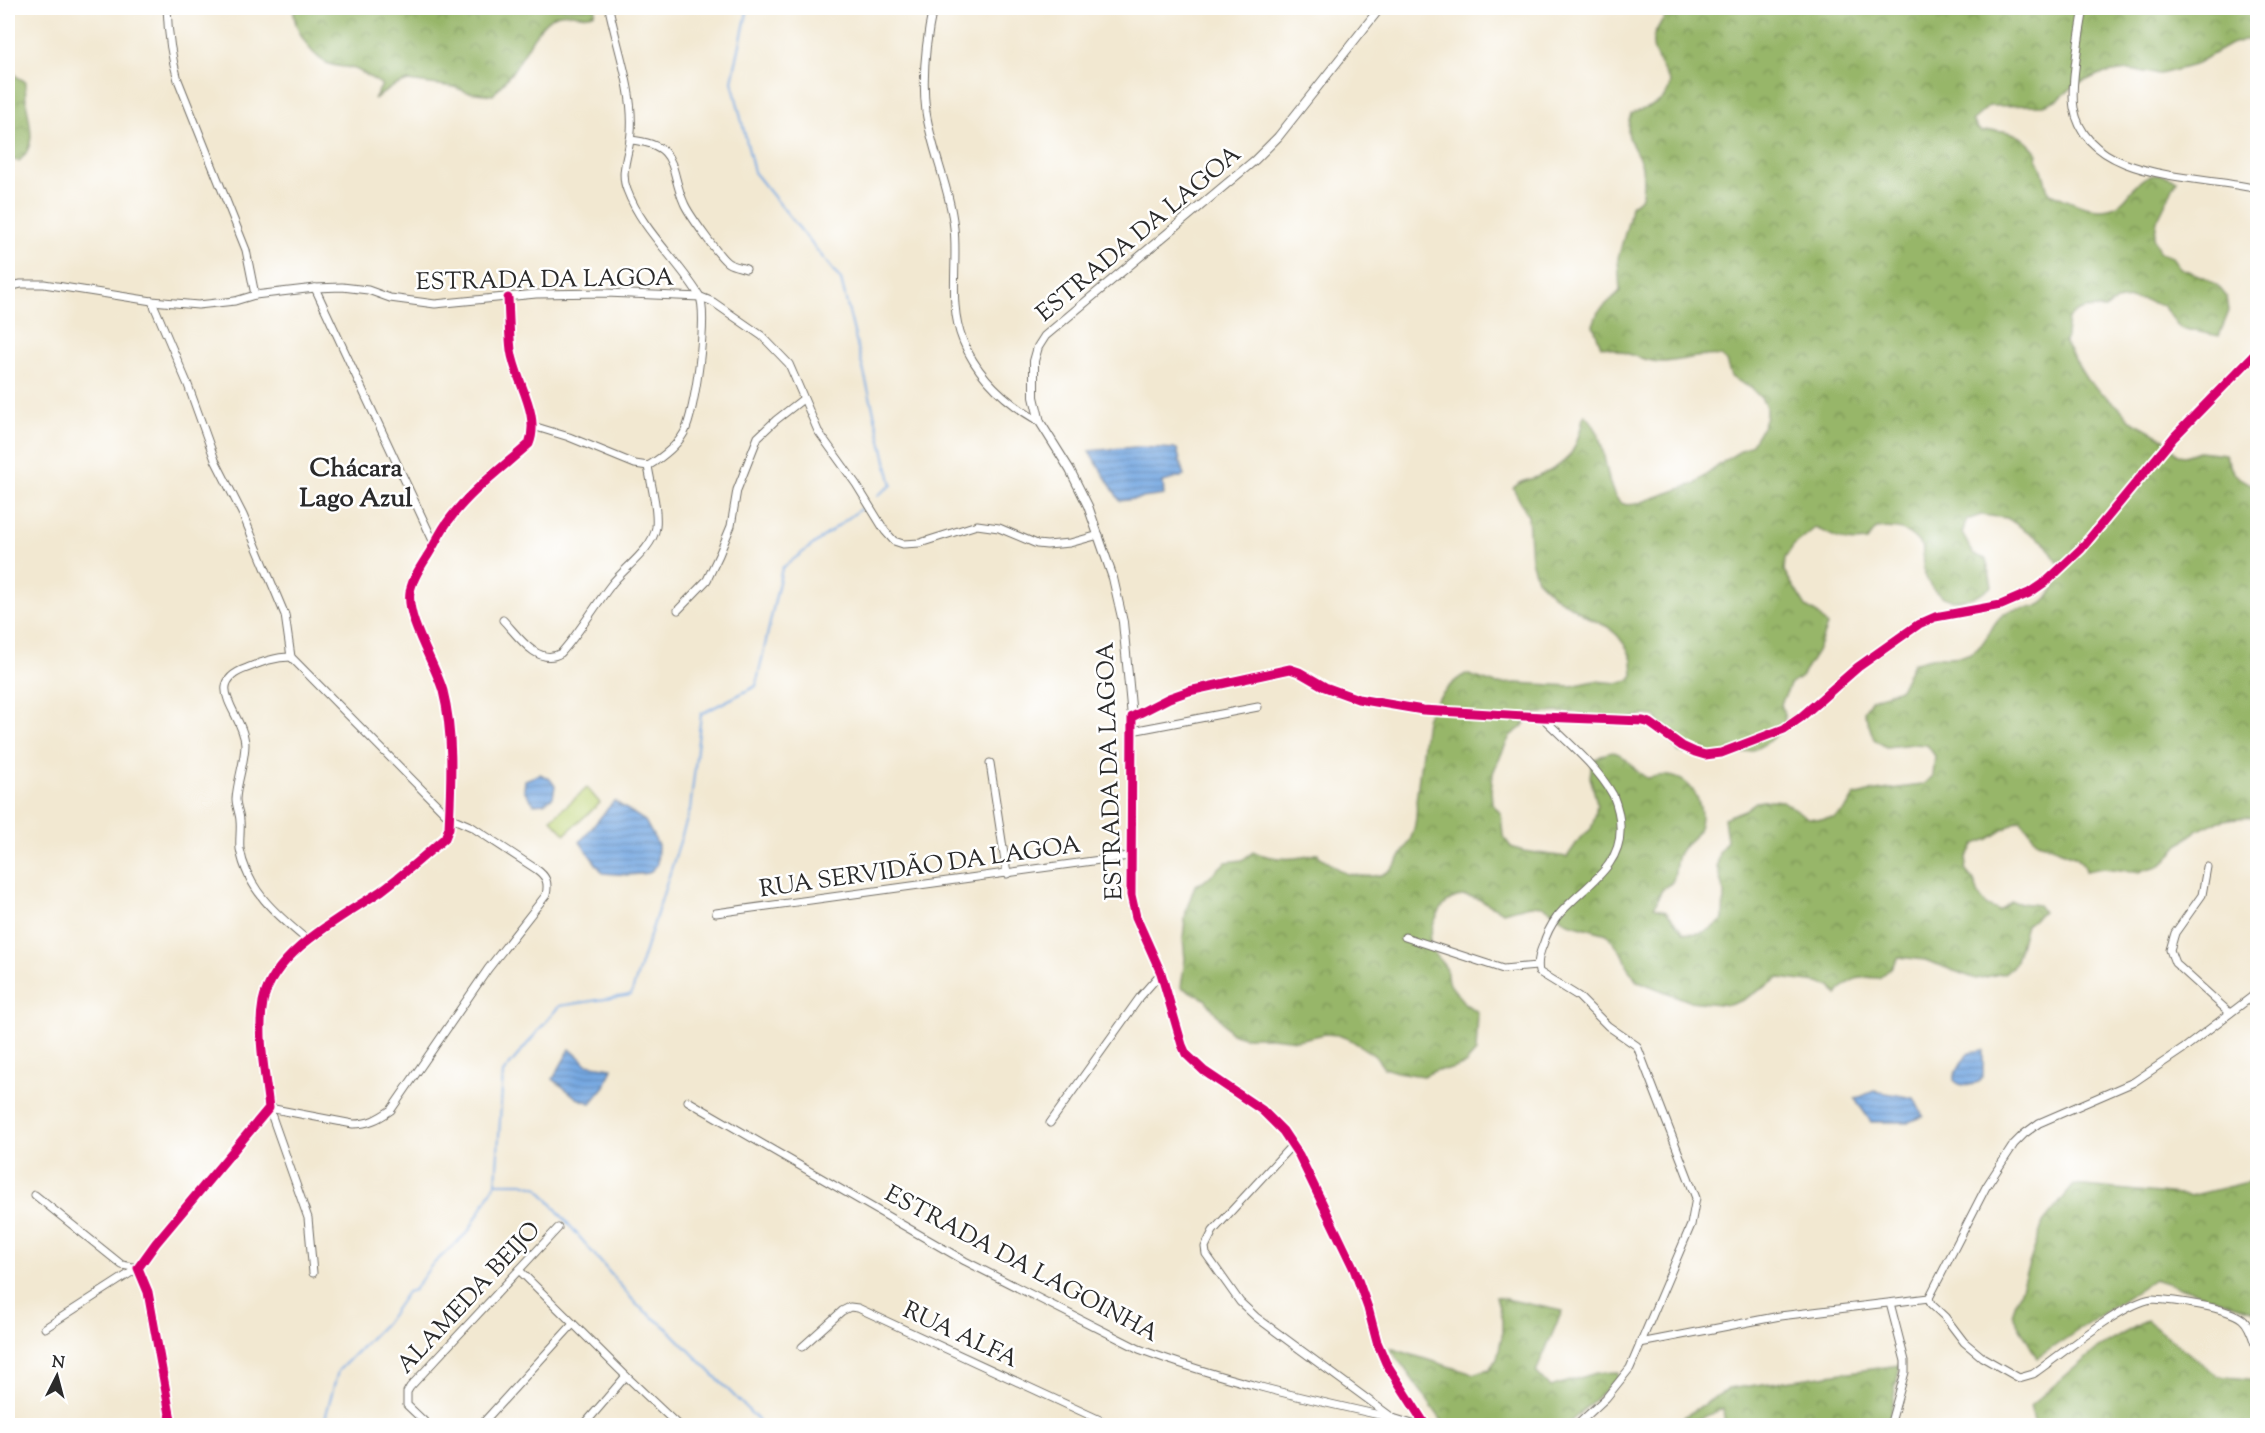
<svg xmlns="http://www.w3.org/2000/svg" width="2265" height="1433" font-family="'Sorts Mill Goudy',serif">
	<defs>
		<pattern id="forest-crowns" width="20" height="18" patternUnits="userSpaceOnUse" patternTransform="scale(1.5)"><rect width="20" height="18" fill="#97b669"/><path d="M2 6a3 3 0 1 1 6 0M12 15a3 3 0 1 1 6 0" fill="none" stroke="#7b9457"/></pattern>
		<pattern id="water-rules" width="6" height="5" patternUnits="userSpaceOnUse" patternTransform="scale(1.5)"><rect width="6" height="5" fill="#75a7e1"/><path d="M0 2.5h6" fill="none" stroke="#6088b7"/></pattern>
	</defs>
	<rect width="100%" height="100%" fill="#fff"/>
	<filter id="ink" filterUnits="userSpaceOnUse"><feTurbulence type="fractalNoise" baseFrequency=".0167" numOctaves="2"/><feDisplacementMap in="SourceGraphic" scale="12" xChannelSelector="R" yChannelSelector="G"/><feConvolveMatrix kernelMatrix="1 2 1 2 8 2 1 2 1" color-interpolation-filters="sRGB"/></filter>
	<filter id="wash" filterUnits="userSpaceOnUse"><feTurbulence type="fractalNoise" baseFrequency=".008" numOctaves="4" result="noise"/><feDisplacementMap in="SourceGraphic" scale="24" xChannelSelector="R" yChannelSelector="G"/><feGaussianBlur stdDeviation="1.35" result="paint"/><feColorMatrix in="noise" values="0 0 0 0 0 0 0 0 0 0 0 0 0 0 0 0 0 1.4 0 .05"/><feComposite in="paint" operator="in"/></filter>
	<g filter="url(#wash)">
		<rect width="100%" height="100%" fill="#f2e8d1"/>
		<polygon fill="#bfd579" stroke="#758052" stroke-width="1.5" points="587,788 600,803 565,834 551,819"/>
		<g fill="url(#forest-crowns)" stroke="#61704a" stroke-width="1.5" fill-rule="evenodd">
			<path d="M 294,8 L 596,8 L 595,13 C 583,20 567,9 554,16 C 536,25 526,54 514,69 C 508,78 500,86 493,95 L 467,92 L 454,87 L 408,81 L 394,86 L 374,99 L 381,87 L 381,84 C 372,79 362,71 352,68 C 343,66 333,67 325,62 C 309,53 292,26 294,8 Z"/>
			<path d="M 1673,8 L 2257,8 L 2257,39 L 2247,39 L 2231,44 L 2194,65 L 2176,70 L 2160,74 L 2128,70 L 2100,74 L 2074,86 L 2059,99 L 2044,105 L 1989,106 L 1972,121 L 1981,132 C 2006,127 2022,133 2038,154 L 2037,159 C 2044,170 2044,181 2049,193 C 2068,199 2088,213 2109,208 C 2138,202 2131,161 2177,180 L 2157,221 L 2154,238 L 2159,252 L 2172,257 L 2180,268 L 2206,278 L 2218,286 L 2227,297 L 2229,311 L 2219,336 L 2180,328 L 2163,306 L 2143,300 L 2130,299 L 2116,301 L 2105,309 C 2089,307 2080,308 2068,318 L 2065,344 L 2087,380 L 2120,408 L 2129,419 L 2167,440 L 2177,455 L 2185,456 L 2199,451 L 2225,454 C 2235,481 2237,474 2257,488 L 2257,818 C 2228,815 2202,824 2180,844 C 2173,850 2170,859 2162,864 C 2155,869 2147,867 2140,872 L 2103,868 L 2085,871 L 2085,867 L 2077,857 L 2038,842 L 2020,819 L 1989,839 L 1975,844 L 1967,857 L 1965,870 L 1974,881 L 1979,895 L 1987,906 L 2000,911 L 2011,902 L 2038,905 L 2043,912 L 2026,925 L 2015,964 L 2004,973 L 1976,979 L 1925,960 L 1899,957 L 1890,969 L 1879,978 C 1860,976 1848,978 1837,995 L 1831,987 L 1818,983 L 1779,978 L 1743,1000 L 1729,1005 L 1689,1001 L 1638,981 L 1629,970 L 1624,956 L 1607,934 L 1568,923 L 1544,906 L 1530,905 L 1503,912 C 1494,908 1486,902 1478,899 C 1444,886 1432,920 1429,946 L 1446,968 L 1448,982 L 1465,1004 L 1478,1012 L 1476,1052 L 1465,1064 L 1451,1069 L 1437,1070 L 1423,1076 L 1397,1072 L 1384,1068 L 1375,1056 L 1351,1040 L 1338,1035 L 1325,1034 L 1297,1040 L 1271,1037 L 1244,1037 L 1231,1033 L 1205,999 L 1181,987 L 1185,959 L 1183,938 L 1186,911 L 1195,885 L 1203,882 L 1226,862 L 1242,860 L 1253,852 C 1275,860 1296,861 1318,853 L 1319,856 C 1327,861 1335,868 1343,872 C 1352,876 1374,878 1384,874 C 1394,869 1400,858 1405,849 C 1414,836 1418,817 1416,801 L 1426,719 C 1431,705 1452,680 1466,674 L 1496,684 L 1517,683 L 1571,686 L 1595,681 L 1618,683 L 1629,680 L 1633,675 L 1632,660 L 1627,648 L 1618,636 L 1608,627 L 1589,618 L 1553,595 L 1537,579 L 1531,560 L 1528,516 L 1513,488 C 1523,479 1528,481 1539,476 C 1571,463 1577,449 1583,418 L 1585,415 C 1608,433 1603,486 1619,501 C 1624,506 1630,505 1636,504 L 1694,484 L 1727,459 L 1752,444 L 1762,427 L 1766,417 L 1766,407 L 1761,398 L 1751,388 L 1731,377 L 1726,361 L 1721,356 C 1700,353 1681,362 1660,362 C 1640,361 1621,349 1601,346 L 1593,325 L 1598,312 L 1620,291 L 1618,258 L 1629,219 L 1631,206 L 1642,197 C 1643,187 1644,174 1641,163 C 1633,143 1623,138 1631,114 C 1647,107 1669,103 1670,83 C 1650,44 1643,43 1673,8 ZM 1981,515 L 2007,518 L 2044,542 L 2063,570 C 2057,579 2055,590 2048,598 C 2036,612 2024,606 2009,611 C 1990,619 1988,648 1968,654 C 1958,658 1950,657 1940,657 C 1931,657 1922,660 1913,663 L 1900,689 L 1872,699 L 1864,711 L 1874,739 L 1886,747 L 1913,744 L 1927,745 L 1935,756 L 1933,776 L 1922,785 L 1868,792 L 1854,796 L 1846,809 L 1834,818 L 1821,819 L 1808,818 L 1783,801 L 1770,800 L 1756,802 L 1745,810 L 1724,818 L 1727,841 L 1719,852 L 1717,867 L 1724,893 L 1723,920 C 1708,932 1702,935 1684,933 L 1666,911 L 1654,907 C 1658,902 1658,895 1662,890 C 1664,887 1670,885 1672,882 C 1676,876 1675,862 1678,855 C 1683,843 1691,842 1696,834 C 1708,814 1697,783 1674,777 C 1665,774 1656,776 1647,778 C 1624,766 1623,737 1592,762 L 1590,777 L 1597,803 L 1595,817 L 1591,829 L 1580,838 L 1567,857 L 1523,851 L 1511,847 L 1503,836 L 1501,814 L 1492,803 L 1491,790 L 1493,773 L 1498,761 L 1510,736 L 1522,727 L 1530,714 C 1559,711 1586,710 1612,724 L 1643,715 L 1656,716 L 1661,730 L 1679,752 C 1710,756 1744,761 1770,740 C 1786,728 1788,723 1781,704 L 1790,685 L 1801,677 L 1817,652 L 1827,626 L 1819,615 L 1806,607 L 1784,571 L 1785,558 L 1793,546 L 1815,528 C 1838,537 1841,544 1867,541 L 1876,529 C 1898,526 1910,530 1923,548 C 1918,595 1954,616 1992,586 L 1986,559 L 1973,554 L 1962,533 L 1967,520 Z"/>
			<path d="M 8,64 L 17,77 L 26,82 C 21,109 44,140 19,161 L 8,159 Z"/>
			<polygon points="2257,1177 2257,1312 2154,1279 2037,1358 2012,1314 2043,1223 2074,1185 2190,1196 2248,1182"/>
			<polygon points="1496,1297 1562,1311 1536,1372 1550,1387 1596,1373 1618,1372 1618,1378 1567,1425 1445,1425 1390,1348 1473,1374 1489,1369 1497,1359 1502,1336 1502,1320"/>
			<polygon points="2147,1320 2217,1376 2257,1380 2257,1425 2035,1425 2030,1406 2098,1348"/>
			<polygon points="1900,1365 1888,1425 1725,1425 1723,1409 1689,1423 1684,1417 1728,1389"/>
		</g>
		<g fill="url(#water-rules)" stroke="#506986" stroke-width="1.5">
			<polygon points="1136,447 1177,449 1184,476 1163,482 1164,495 1120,501 1089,451"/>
			<polygon points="540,774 550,779 555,786 553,797 544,803 534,804 524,790 525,780"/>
			<polygon points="614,801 645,821 658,845 657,865 649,873 629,875 603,873 580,842"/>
			<polygon points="570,1049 587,1064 612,1068 605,1086 591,1103 577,1098 553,1079"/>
			<path d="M 1983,1050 L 1983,1077 C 1976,1086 1962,1089 1954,1080 L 1954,1075 L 1969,1052 Z"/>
			<polygon points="1874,1091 1914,1098 1923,1116 1909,1122 1871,1122 1855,1099"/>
		</g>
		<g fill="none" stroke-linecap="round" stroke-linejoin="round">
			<g stroke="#75a7e1" stroke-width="2">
				<polyline points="748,8 732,81 754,172 841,280 892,485 878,495"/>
				<polyline points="496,1183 523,1183 538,1188 637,1305 668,1329 764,1426"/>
				<polyline points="323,1426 338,1371 388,1320 407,1292 414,1290 431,1266 468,1232 496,1183 503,1073 559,1006 631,995 690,810 701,714 756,686 782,568 867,504"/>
			</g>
		</g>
	</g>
	<g filter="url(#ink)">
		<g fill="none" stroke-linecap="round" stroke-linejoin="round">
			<defs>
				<g id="minor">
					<path d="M 167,8 C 168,33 171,56 178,80 L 246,250 L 255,295"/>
					<path d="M 933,8 C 926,40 922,79 926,112 C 932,152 950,188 954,228 C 958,265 948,305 963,341 C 978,378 1007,403 1040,422"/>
					<path d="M 2084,8 C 2080,32 2070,85 2074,108 C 2087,182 2200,175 2258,189"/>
					<path d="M 630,140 C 680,144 669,169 684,203 C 688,213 720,258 728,263 C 733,266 740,267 746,269"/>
					<polyline points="8,287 21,284 44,284 152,301 198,305 235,301 255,295 315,288 342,287 368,290 390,298 435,304 536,294 606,293 701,297 713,302 762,336 789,364 818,431 856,484 885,531 894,541 903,544 920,543 977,525 999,528 1037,544 1047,545 1070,543 1099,535"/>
					<polyline points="315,288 435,545"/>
					<path d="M 152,301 L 188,385 L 215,460 L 243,515 L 285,615 L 291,657 L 449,817 L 472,827 L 536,869 C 546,876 549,882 546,895 L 488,969 L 391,1110 C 378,1119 369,1124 353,1124 L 269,1108 L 308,1218 L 313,1273"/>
					<path d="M 533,426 L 569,437 L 635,464 L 648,466 C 661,458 676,447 684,433 C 695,414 709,312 699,295 C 677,259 642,230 627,190 C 619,171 630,152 631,132 C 634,91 617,48 609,8"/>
					<polyline points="678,610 707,580 719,555 731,526 737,490 758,437 776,420 803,399"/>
					<path d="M 503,620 C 518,636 538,667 561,653 C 580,632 594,607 611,585 C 623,569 653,549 656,527 C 658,508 651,485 648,466"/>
					<path d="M 291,657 C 275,657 262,662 247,668 C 201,684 244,714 245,744 C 245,762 237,781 236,799 C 236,806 240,814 240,821 C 241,830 239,840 240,849 C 247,890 276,914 306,939"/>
					<polyline points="1132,717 1169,698 1189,691 1290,669 1299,672 1325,687 1358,699 1423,710 1542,717 1643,721 1650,723 1682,746 1695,752 1705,755 1721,753 1784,729 1800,718 1858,667 1919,624 1935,617 2001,605 2029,593 2048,580 2081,549 2174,437 2258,351"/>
					<path d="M 1542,717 C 1566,741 1596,765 1613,795 C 1617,805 1620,816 1620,826 C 1623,869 1581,887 1557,917 C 1551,925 1546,935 1543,945 C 1539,954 1537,962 1539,972 L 1578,996 L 1608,1026 L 1637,1046 L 1696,1198 L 1691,1225 L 1630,1368 L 1606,1398 L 1576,1426"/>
					<polyline points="1132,731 1258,707"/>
					<polyline points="990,763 1007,874"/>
					<polyline points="2207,867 2202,895 2175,933 2170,950 2175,963 2230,1013"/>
					<polyline points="716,913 1129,856"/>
					<polyline points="1405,937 1503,969 1537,966"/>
					<path d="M 688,1101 L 965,1261 L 1139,1349 C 1221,1380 1307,1399 1393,1418"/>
					<polyline points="1050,1123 1140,997 1161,973"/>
					<polyline points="1292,1145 1213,1231 1205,1247 1206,1254 1240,1302 1256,1317 1393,1418 1419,1426"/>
					<polyline points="35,1195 122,1265 138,1268"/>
					<polyline points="519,1270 626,1376 679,1426"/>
					<polyline points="1929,1298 1986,1187 2014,1144 2024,1134 2039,1123 2134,1082 2183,1049 2258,992"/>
					<path d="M 1929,1298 L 1931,1304 L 1945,1317 L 1964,1342 L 1982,1357 L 2019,1378 L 2033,1374 C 2061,1355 2122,1303 2152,1299 C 2172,1300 2227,1307 2242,1319 C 2251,1326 2254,1343 2258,1353"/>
					<polyline points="45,1328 138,1268"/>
					<polyline points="1640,1343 1780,1316 1929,1298"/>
					<polyline points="802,1347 842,1311 850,1307 858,1308 1113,1426"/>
					<path d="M 169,1426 L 171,1420 L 148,1292 L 138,1268 L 156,1243 L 269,1108 C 265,1073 257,1036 263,1002 C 273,952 342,917 381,891 C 403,875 424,856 445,838 L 449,828 C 451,784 454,734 443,691 C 435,663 406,620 410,592 C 412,579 421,566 428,555 C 435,544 441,530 449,520 C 470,491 502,468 529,444 C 541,413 515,381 511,350 C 509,333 509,315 508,298"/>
					<polyline points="429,1426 407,1405 407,1392 410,1387 558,1228"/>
					<polyline points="480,1426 573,1324"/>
					<polyline points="583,1426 626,1376"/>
					<polyline points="1093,1426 1106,1423"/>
					<polyline points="1890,1426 1905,1372 1905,1361 1890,1303"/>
				</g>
				<polyline id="tertiary" points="1380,8 1278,137 1255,160 1045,336 1038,347 1034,361 1034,397 1040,422 1070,470 1088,506 1113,578 1123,622 1132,717 1131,895 1136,917 1161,973 1182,1045 1186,1054 1204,1071 1262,1110 1283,1131 1299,1155 1354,1269 1368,1308 1377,1342 1386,1363 1426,1426"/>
			</defs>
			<use href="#minor" stroke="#716d65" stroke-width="9"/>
			<use href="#tertiary" stroke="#716d65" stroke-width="10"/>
			<use href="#minor" stroke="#fff" stroke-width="7"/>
			<use href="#tertiary" stroke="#fff" stroke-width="8"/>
			<defs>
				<g id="cycleway">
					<path d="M 169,1426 L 171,1420 L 148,1292 L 138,1268 L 156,1243 L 269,1108 C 265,1073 257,1036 263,1002 C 273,952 342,917 381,891 C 403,875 424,856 445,838 L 449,828 C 451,784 454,734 443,691 C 435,663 406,620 410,592 C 412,579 421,566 428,555 C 435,544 441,530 449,520 C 470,491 502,468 529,444 C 541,413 515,381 511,350 C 509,333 509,315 508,298"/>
					<polyline points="1426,1426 1386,1363 1377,1342 1368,1308 1354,1269 1299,1155 1283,1131 1262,1110 1204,1071 1186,1054 1182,1045 1161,973 1136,917 1131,895 1132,717 1169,698 1189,691 1290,669 1299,672 1325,687 1358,699 1423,710 1542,717 1643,721 1650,723 1682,746 1695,752 1705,755 1721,753 1784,729 1800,718 1858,667 1919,624 1935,617 2001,605 2029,593 2048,580 2081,549 2174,437 2258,351"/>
				</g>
			</defs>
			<use href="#cycleway" stroke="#fff" stroke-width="13"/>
			<use href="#cycleway" stroke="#d6006c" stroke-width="9"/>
		</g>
	</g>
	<g text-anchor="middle" stroke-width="5" stroke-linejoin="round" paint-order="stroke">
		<g font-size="24" fill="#2b2b2b" stroke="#fff">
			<text transform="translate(1138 233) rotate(-40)" y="8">ESTRADA DA LAGOA</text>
			<text transform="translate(545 279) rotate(-1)" y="8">ESTRADA DA LAGOA</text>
			<text transform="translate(1109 771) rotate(-92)" y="8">ESTRADA DA LAGOA</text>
			<text transform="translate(920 866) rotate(-8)" y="8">RUA SERVIDÃO DA LAGOA</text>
			<text transform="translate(1022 1263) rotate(28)" y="8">ESTRADA DA LAGOINHA</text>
			<text transform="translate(468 1297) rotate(-47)" y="8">ALAMEDA BEIJO</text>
			<text transform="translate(961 1334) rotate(25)" y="8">RUA ALFA</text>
		</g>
		<g font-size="26" font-weight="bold" fill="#2b2b2b" stroke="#fff">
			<text x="356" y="476">Chácara<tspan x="356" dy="30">Lago Azul</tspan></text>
		</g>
	</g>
	<rect width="2265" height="1433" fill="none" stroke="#fff" stroke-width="30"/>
	<g transform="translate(57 1376) rotate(6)" stroke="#ffffff" stroke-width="4.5" paint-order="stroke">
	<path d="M0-4.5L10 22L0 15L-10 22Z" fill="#2b2b2b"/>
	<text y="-9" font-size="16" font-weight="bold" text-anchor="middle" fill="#2b2b2b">N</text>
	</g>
</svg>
